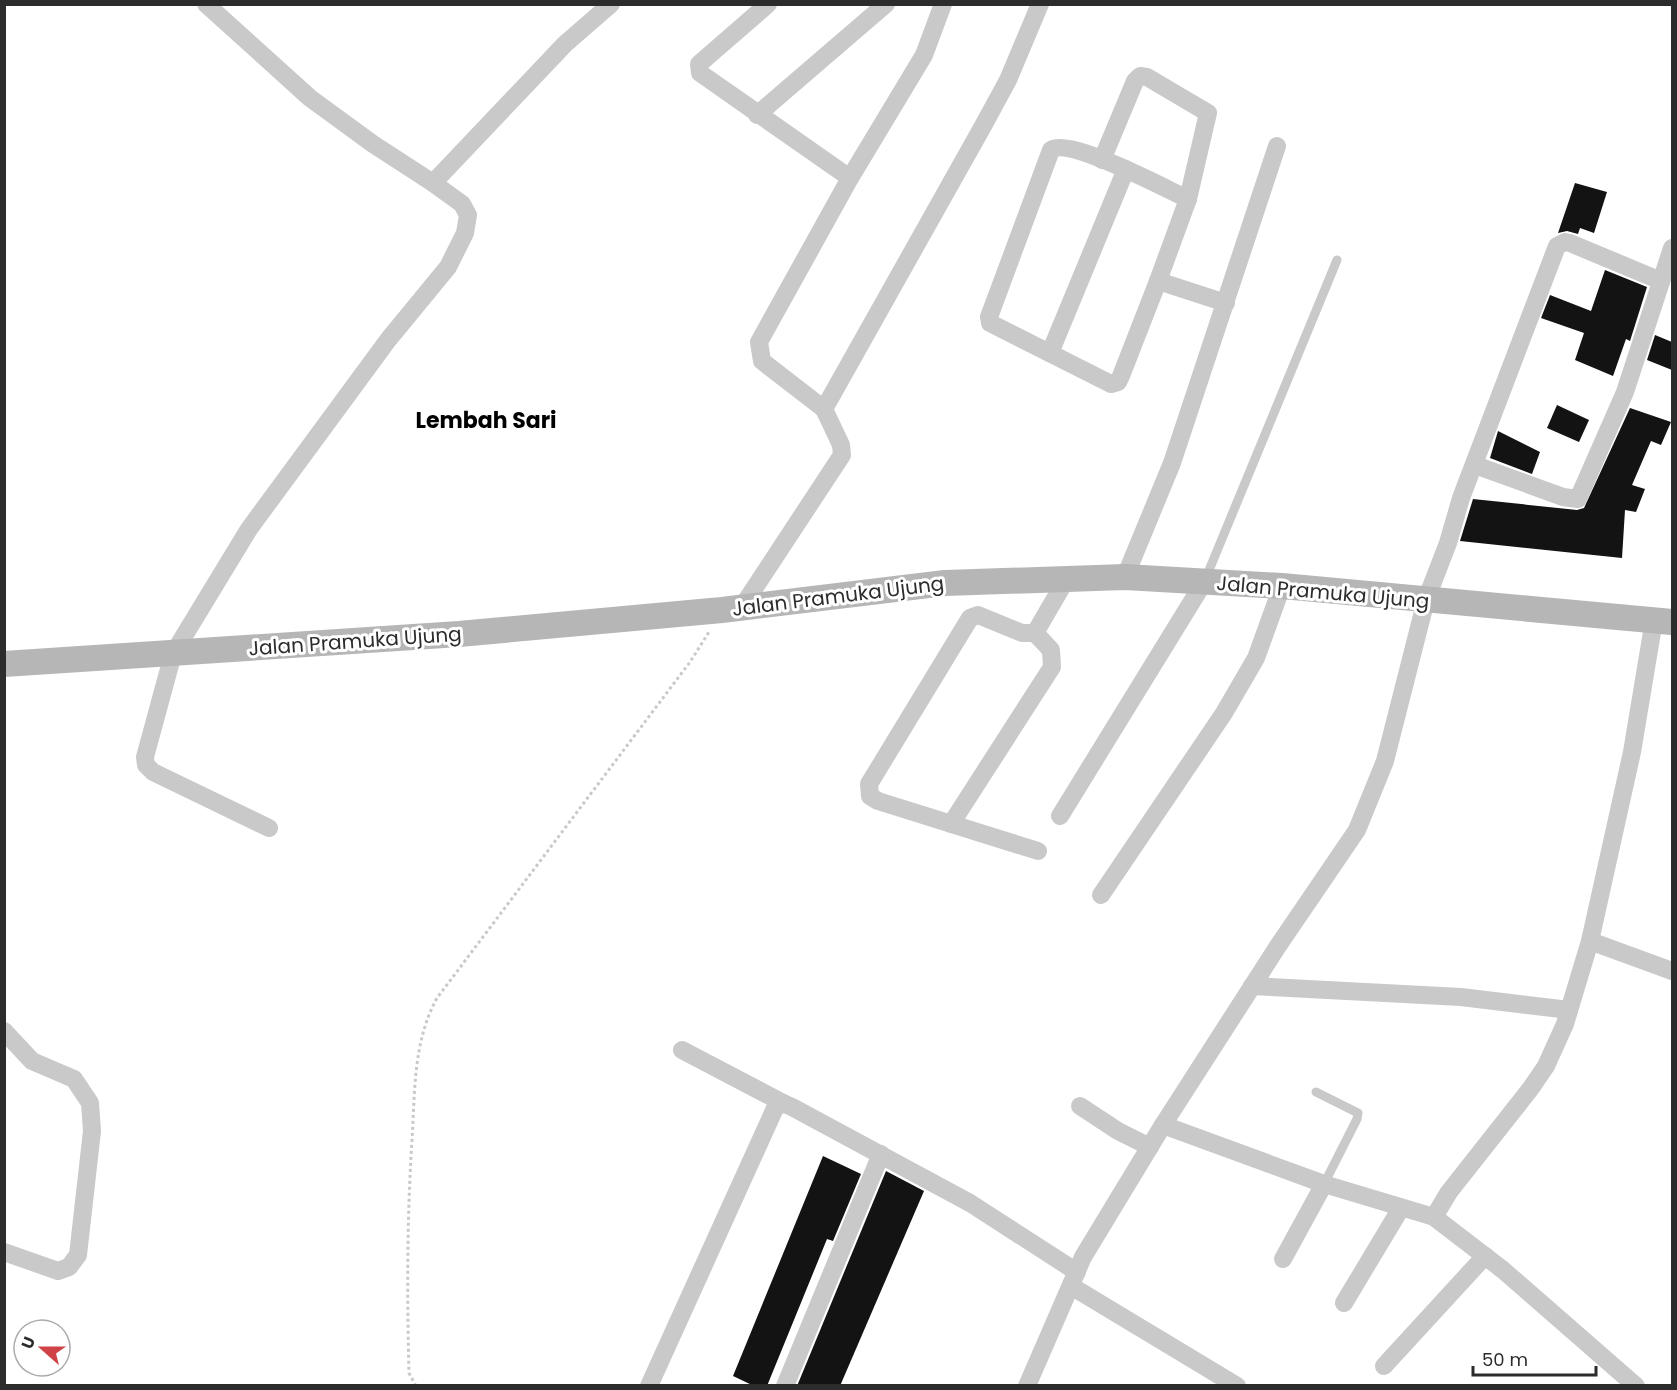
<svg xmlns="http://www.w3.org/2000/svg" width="1677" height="1390" font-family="Poppins,sans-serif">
	<rect width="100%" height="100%" fill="#fff"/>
	<g fill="#131313">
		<polygon points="1575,183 1607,192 1594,233 1580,228 1578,234 1567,231 1558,233"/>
		<polygon points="1605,270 1647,287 1630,341 1626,339 1613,376 1575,360 1584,333 1541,318 1550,295 1591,311"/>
		<polygon points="1655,335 1672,342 1672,370 1647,360"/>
		<polygon points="1557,405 1589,420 1579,442 1547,428"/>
		<polygon points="1630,408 1671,422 1661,445 1651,441 1632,485 1645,489 1636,512 1625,510 1622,558 1460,541 1473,499 1577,510 1584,508"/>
		<polygon points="1498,431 1540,452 1532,474 1490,458"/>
		<polygon points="823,1156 861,1174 833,1241 827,1239 767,1386 754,1386 733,1376"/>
		<polygon points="886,1171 924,1191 840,1386 797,1386"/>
	</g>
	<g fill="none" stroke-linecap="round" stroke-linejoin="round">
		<path stroke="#c9c9c9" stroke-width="3" stroke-dasharray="3 3" stroke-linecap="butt" d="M 416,1386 L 409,1373 C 407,1295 407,1218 412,1140 C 415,1091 413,1042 437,998 L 690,662 L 709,632"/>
		<g stroke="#c9c9c9" stroke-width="9">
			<polyline points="1205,580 1337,260"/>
			<polyline points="1316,1092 1358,1113 1357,1119 1324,1184"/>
		</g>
		<g stroke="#c9c9c9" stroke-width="18">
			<polyline points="206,4 310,98 373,144 433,183 462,204 468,215 465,233 448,267 388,340 249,529 173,654 145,757 146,765 153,772 269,828"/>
			<polyline points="768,4 699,64 700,73 850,178"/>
			<polyline points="757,115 886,4"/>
			<polyline points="1102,160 1135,81 1140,76 1147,77 1208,113 1188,199 1158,281 1226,303"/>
			<polyline points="433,183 565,44 611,4"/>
			<path d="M 1158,281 L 1121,376 L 1118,382 L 1111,384 L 990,323 L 989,317 L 1051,150 C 1069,137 1166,189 1188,199"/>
			<polyline points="1050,353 1126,169"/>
			<polyline points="824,409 762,361 759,342 850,178 924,55 943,4"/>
			<polyline points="1475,465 1563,497 1578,499 1625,392 1672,248"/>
			<polyline points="1125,577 1172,463 1277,146"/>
			<polyline points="742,607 842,455 841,445 824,409 983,126 1008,80 1040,4"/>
			<polyline points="1060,816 1204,582"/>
			<polyline points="951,824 1052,667 1051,650 1035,633"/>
			<polyline points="1038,851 878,801 870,796 869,784 970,618 978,615 1022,633 1035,633 1067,578"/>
			<polyline points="1101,895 1224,713 1256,658 1282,586"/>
			<polyline points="1590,941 1672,971"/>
			<polyline points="1252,986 1461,997 1569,1010"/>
			<polyline points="4,1031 32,1061 74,1079 90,1103 92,1131 78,1255 69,1267 58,1271 4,1252"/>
			<polyline points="682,1050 785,1104"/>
			<polyline points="1080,1106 1118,1131 1150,1147"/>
			<polyline points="1163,1125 1324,1184 1434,1217"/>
			<polyline points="1283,1259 1324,1184"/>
			<polyline points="1071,1286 1237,1386"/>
			<polyline points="1344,1303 1401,1208"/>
			<polyline points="1384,1366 1485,1256"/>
			<polyline points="649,1386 776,1106 785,1104 792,1107 970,1203 1077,1272"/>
			<polyline points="785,1386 881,1154"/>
			<polyline points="1027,1386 1083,1257 1163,1125 1278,946 1357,830 1385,761 1426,600 1448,543 1461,498 1557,246 1565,242 1570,243 1661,281"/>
			<polyline points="1636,1386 1503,1270 1434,1217 1449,1192 1531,1088 1546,1066 1565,1024 1590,941 1632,752 1654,620"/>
		</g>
		<polyline stroke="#b6b6b6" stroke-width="26" points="4,664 459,634 722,610 945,583 1125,577 1282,586 1672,622"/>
	</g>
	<g text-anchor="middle" stroke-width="6" stroke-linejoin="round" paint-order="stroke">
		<g font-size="20" fill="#2c2c2c" stroke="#fff">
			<text transform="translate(1323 592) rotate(5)" y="7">Jalan Pramuka Ujung</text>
			<text transform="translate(838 596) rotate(-7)" y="7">Jalan Pramuka Ujung</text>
			<text transform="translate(355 641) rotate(-4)" y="7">Jalan Pramuka Ujung</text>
		</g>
		<g font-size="22" font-weight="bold" fill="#000" stroke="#fff">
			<text x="486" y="428">Lembah Sari</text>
		</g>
	</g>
	<rect width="1677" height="1390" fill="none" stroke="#2c2c2c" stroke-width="12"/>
	<g transform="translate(42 1348) rotate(291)"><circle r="28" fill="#ffffff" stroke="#ababab" stroke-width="1.5"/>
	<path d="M0-4.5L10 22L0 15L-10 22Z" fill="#cf4246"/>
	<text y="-9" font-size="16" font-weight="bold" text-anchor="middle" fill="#2c2c2c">U</text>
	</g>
	<path d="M1473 1366v9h123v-9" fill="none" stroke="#2c2c2c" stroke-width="3"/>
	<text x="1482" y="1366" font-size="18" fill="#2c2c2c" stroke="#ffffff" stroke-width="4.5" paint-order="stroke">50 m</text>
</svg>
